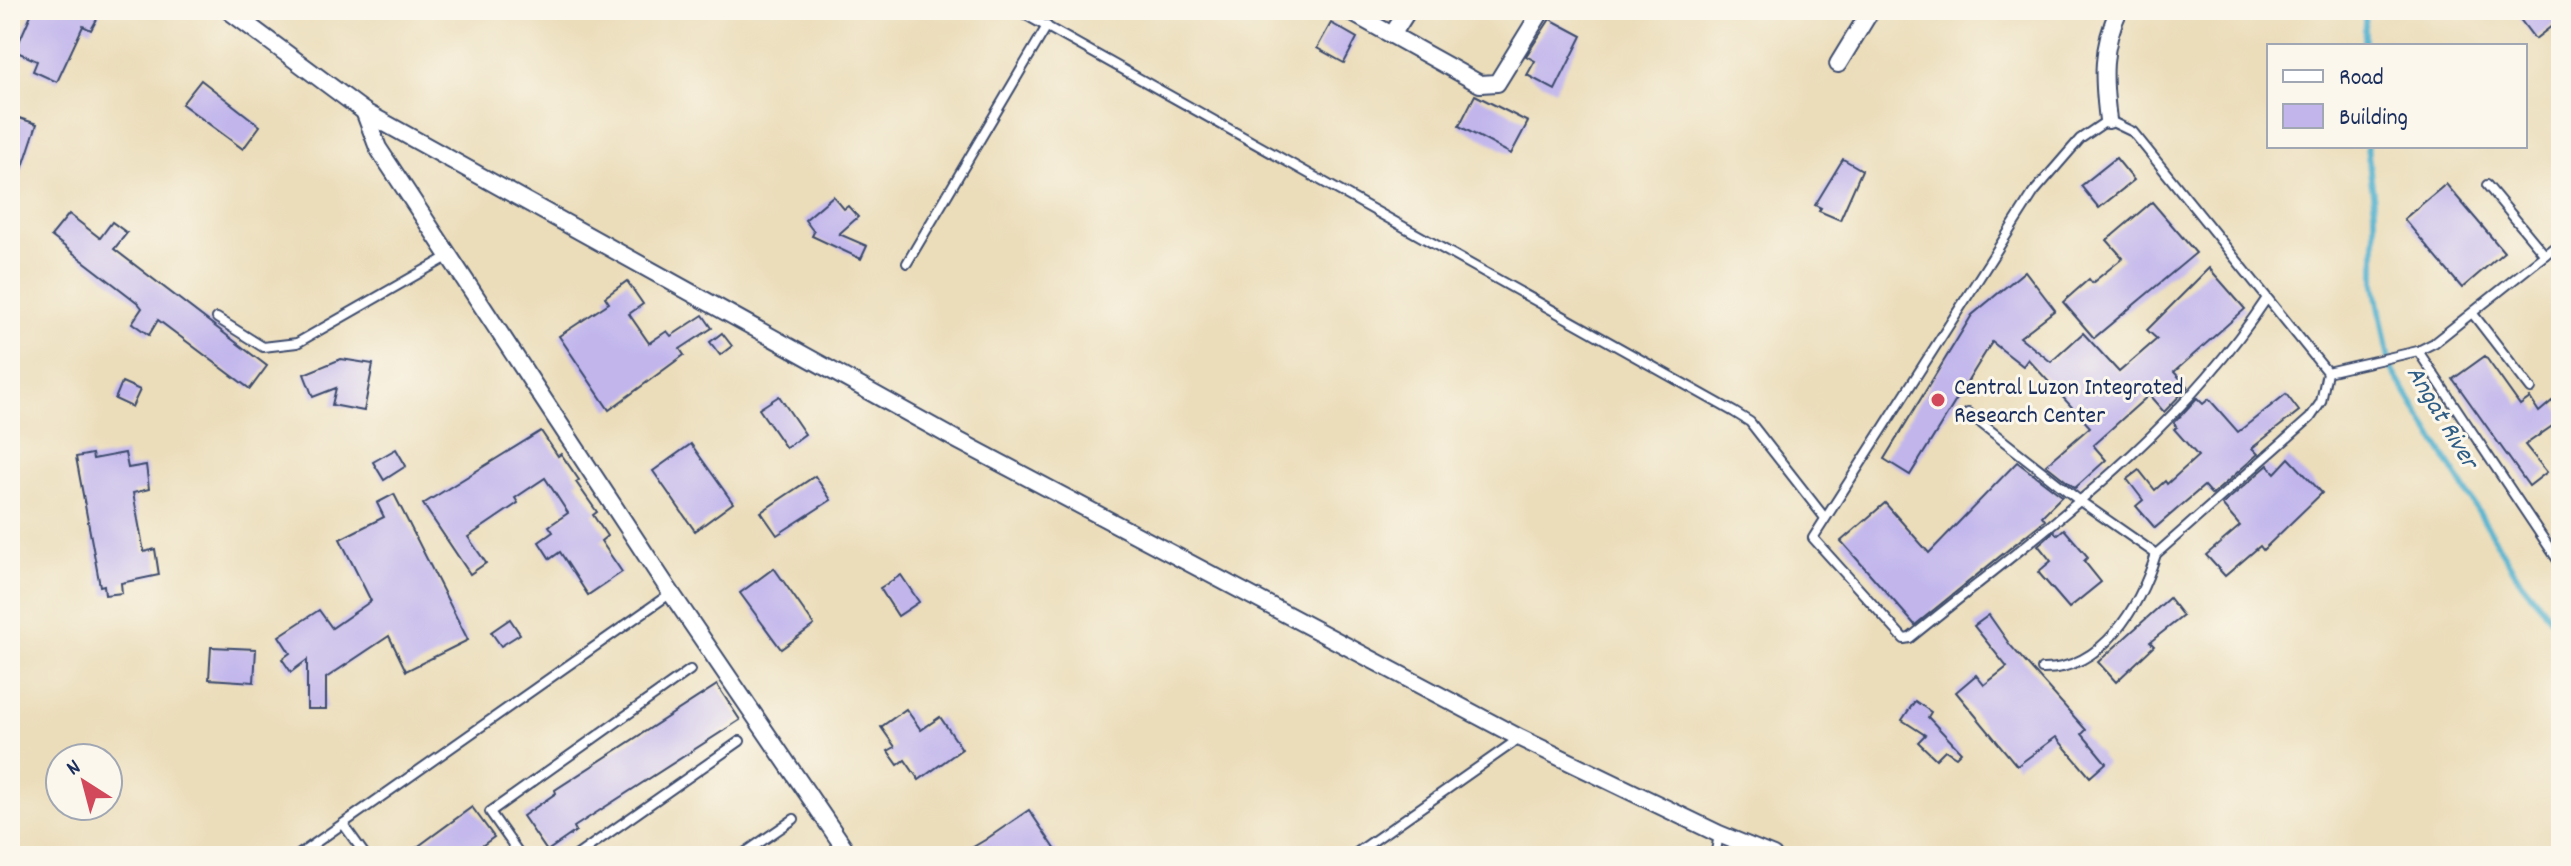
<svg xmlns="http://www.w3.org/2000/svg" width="2571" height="866" font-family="Dekko,sans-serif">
	<rect width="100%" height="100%" fill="#fbf7ec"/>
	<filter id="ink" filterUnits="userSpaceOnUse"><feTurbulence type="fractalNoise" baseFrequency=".0125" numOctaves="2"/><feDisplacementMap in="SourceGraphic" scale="16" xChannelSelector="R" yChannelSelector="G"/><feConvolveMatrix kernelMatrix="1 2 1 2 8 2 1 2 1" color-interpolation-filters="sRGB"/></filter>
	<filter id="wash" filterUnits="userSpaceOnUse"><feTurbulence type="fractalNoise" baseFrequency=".006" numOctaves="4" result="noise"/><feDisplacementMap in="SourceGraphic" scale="32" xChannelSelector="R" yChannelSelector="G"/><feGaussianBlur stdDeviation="1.8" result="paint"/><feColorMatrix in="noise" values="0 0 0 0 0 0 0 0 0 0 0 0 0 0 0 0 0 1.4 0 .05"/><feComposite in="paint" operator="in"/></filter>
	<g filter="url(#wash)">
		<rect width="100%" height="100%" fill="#ebddba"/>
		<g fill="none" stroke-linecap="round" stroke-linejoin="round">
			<g stroke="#4eb0cd" stroke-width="6">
				<polyline points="2365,46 2365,10"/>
				<polyline points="2367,146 2375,210 2375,284 2390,366 2519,579 2561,631"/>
			</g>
		</g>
		<g id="blocks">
			<g fill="#c1b5ec">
				<polygon points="33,10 102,10 91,30 83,26 57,82 33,71 37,61 15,51"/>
				<polygon points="2513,10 2561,10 2561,19 2535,39"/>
				<polygon points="1550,19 1582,36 1555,90 1527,75 1535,61 1526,56"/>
				<polygon points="1331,23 1357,38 1344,63 1317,48"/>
				<polygon points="201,80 260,126 243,149 182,104"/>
				<polygon points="1475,95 1528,122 1511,154 1459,126"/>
				<polygon points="10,115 37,124 13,197 10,196"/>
				<polygon points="2116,158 2134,180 2099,208 2081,186"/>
				<polygon points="1843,159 1862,170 1840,220 1819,211 1821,208 1815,205"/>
				<polygon points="2446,184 2504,252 2462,288 2404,219"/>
				<polygon points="833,196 844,209 848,206 858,217 839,234 867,246 861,259 812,236 814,232 805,220"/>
				<polygon points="2152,202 2196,253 2094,338 2063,302 2089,279 2092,283 2123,258 2107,240"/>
				<polygon points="69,214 100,238 112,222 127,233 114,249 267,366 250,389 158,320 149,335 132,323 142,308 138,303 51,236"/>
				<polygon points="2209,268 2245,309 2174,372 2188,387 2164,412 2149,395 2093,445 2106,460 2075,488 2046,465 2090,427 2028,359 2023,366 1992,342 1910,475 1884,459 1972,315 2025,271 2055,310 2020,337 2051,362 2083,333 2119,372 2157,339 2147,330"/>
				<polygon points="627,281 643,304 629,314 649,343 667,331 671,336 703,315 712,328 680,349 684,355 609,410 559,336 609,303 605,297"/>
				<polygon points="722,333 732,346 720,355 710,342"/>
				<polygon points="2485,356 2520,405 2530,398 2539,412 2552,401 2561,412 2561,420 2525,445 2547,472 2529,486 2453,379"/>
				<polygon points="341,359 373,364 364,411 332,405 336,388 313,397 304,374"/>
				<polygon points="122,382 140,390 132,407 115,399"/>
				<polygon points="2286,394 2299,411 2252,448 2258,454 2212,495 2204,486 2155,528 2136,506 2143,500 2127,479 2139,470 2155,490 2165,481 2167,484 2198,456 2174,429 2177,427 2174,423 2197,398 2203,404 2209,399 2238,432"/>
				<polygon points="779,396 805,434 786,448 759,409"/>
				<polygon points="541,431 558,456 561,454 579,480 576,482 597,512 593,515 607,536 601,541 622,572 588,595 560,552 550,559 539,542 553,532 549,526 568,513 545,478 515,498 518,503 468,537 486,563 470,574 423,504"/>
				<polygon points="691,444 733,503 695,531 653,471"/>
				<polygon points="396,449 406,466 384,480 373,462"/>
				<polygon points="125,453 128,468 146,465 149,489 133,493 144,552 155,549 159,575 121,583 122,593 105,595 104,585 100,586 76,457 92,454 93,459"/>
				<polygon points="2289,458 2322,493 2263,550 2260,546 2225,576 2206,555 2240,526 2222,505 2268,465 2275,473"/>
				<polygon points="2017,462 2062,496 2042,516 2045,520 1915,625 1841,541 1885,503 1929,553"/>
				<polygon points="815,476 831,500 777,535 761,512"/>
				<polygon points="394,494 468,640 406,671 389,636 326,678 326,709 307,709 307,660 291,672 282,659 290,653 279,636 319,610 332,628 371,601 340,539 384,517 377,503"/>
				<polygon points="2064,529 2088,557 2084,561 2101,582 2069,608 2038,572 2051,561 2038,545 2054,531 2057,535"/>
				<polygon points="774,568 814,625 781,649 740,593"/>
				<polygon points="901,575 919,602 898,616 880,588"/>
				<polygon points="2169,598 2183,616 2150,642 2154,646 2116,682 2098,662"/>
				<polygon points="1989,615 2010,645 2086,730 2082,734 2106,763 2090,777 2056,737 2017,766 1956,692 1976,675 1984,685 2007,667 1974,626"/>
				<polygon points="510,619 520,634 501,646 491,632"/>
				<polygon points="211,647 256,649 254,682 209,679"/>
				<polygon points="717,685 740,720 574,827 576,831 547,851 523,816 556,793 555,790"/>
				<polygon points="1915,701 1931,712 1928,717 1961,752 1956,757 1945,750 1936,759 1918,742 1925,735 1902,720"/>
				<polygon points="906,709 921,730 940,717 962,749 919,780 905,760 898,765 888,751 895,747 881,727"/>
				<polygon points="472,807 494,837 468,856 405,856"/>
				<polygon points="1029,810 1060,856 958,856 985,840"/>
			</g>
		</g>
	</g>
	<g filter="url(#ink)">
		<use href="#blocks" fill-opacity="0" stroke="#3a496c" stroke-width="2"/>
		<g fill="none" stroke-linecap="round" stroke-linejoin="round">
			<defs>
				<g id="service">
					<polyline points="1017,10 1734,412 1750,422 1825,518"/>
					<polyline points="2487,185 2545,255"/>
					<polyline points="907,263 1047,26"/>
					<polyline points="2473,314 2531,389"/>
					<polyline points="217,318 263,347 297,343 451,255"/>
					<polyline points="2418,351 2561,565"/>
					<polyline points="2327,372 2418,351 2434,343 2561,242"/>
					<path d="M 1968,413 L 2080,501 L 2156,554 L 2310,418 L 2321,402 L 2327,372 L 2133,132 L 2108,120 L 2080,139 L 2034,192 L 1813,538 L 1904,639 L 1910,638 C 2039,533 2174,439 2267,298"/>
					<path d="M 2042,669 C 2103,670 2140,606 2156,554"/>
					<polyline points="343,824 366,856"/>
					<polyline points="297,856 671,593"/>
					<polyline points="521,856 490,812 690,670"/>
					<polyline points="576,856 740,741"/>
					<polyline points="740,856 794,819"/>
					<polyline points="1352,856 1520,738"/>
					<polyline points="1715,856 1719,835"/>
				</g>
				<g id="minor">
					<polyline points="228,10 365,112 957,440 1520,738 1719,834 1773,856"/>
					<polyline points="1347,10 1480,84 1497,83 1542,10"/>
					<polyline points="1392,35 1408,10"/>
					<polyline points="1838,64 1871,10"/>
					<polyline points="364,111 378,148 667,587 850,856"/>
					<path d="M 2108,120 C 2103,80 2101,47 2119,10"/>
				</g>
			</defs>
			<use href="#service" stroke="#3a496c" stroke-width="12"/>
			<use href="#minor" stroke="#3a496c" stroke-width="20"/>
			<use href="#service" stroke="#fff" stroke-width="8"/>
			<use href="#minor" stroke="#fff" stroke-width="16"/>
		</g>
	</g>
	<circle fill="#d1495b" stroke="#fbf7ec" stroke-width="3" cx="1938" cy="400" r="8"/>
	<g text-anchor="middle" stroke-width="6" stroke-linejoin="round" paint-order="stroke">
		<g font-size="24" fill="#1b2f5e" stroke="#fbf7ec" text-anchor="start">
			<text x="1954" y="394">Central Luzon Integrated<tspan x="1954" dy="28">Research Center</tspan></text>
		</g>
		<g font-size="26" font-style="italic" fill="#2d5c85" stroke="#fbf7ec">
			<text transform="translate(2444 416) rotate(59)" y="9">Angat River</text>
		</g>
	</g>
	<rect width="2571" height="866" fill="none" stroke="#fbf7ec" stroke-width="40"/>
	<rect x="2267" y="44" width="260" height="104" fill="#fbf7ec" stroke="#a1a7b3" stroke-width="2"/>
	<rect x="2283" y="70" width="40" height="12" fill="#ffffff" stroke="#a1a7b3" stroke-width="2"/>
	<text x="2339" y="84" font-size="24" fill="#1b2f5e">Road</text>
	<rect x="2283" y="104" width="40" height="24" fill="#c1b5ec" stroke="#a1a7b3" stroke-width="2"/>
	<text x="2339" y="124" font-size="24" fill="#1b2f5e">Building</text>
	<g transform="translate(84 782) rotate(324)"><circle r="38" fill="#fbf7ec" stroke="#a1a7b3" stroke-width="2"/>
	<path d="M0-6L14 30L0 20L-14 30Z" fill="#d1495b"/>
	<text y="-12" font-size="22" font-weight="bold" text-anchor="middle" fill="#1b2f5e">N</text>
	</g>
</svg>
